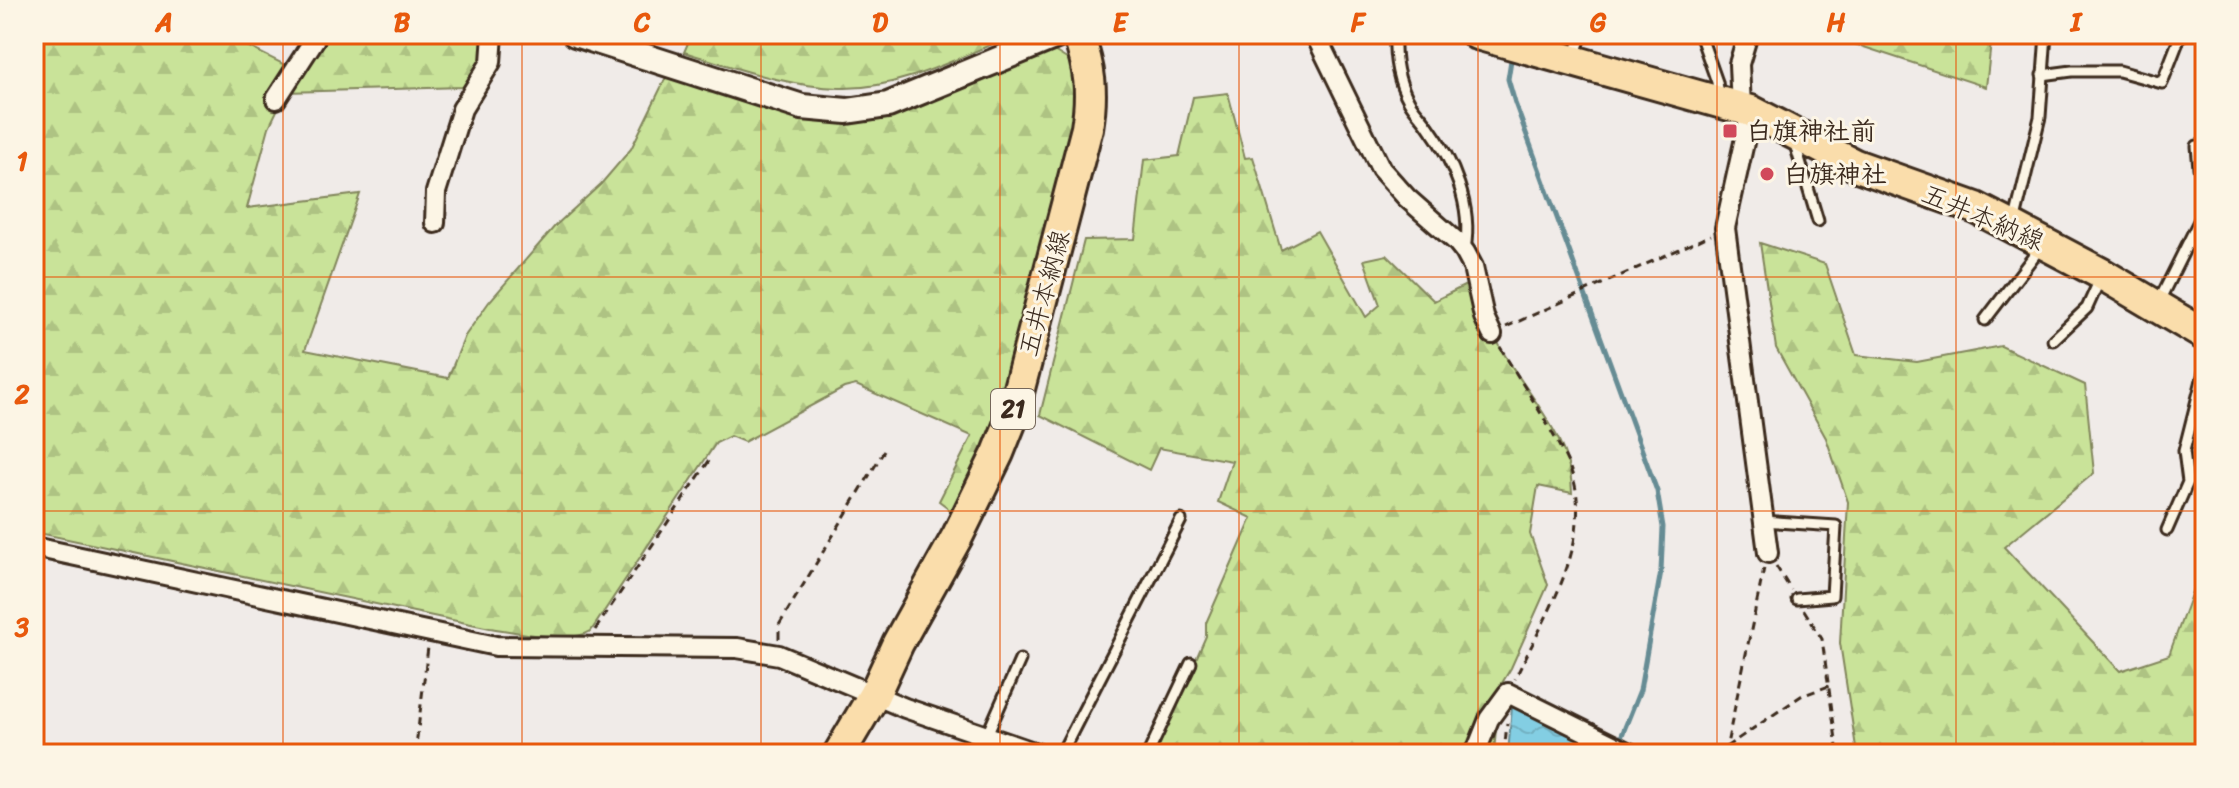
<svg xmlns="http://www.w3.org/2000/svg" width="2239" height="788" font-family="Sriracha,'Klee One',sans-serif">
	<defs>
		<pattern id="forest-firs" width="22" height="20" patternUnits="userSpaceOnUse" patternTransform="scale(2)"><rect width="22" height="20" fill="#c9e399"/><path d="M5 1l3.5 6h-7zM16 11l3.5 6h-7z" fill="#aec383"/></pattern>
		<pattern id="water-waves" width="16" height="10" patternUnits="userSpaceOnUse" patternTransform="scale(2)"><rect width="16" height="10" fill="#83cee3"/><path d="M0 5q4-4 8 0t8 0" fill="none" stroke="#72b1c2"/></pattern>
	</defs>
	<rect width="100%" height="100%" fill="#f0ebe8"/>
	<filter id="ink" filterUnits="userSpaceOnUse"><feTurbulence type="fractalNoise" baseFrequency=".0125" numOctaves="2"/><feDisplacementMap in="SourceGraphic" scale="16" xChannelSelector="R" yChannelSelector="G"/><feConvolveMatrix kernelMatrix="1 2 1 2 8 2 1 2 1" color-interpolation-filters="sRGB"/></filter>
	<g filter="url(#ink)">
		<g fill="url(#forest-firs)" stroke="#82865c" stroke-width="2">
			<path d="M 34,34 L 223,34 L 299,72 L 322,34 L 493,34 L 481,72 L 473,73 L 463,87 L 286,92 L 269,127 L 247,208 L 360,194 L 305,350 L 448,378 L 465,336 L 489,302 L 555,226 L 601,184 L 631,149 L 670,69 L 820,116 L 1046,46 L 1078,66 L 1078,114 L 1011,368 L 986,445 L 952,516 L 947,507 L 939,501 L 972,436 L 856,385 L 844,388 L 744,442 L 730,436 L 716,443 L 591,631 C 570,644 515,632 490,628 L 34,532 Z"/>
			<path d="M 692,34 L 1016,34 C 961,56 901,90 840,88 C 787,87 734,67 684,52 Z"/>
			<polygon points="1824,34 1992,34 1986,87"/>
			<path d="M 1228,93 L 1245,158 L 1253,157 L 1281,250 L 1317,231 L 1366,317 L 1380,305 L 1364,260 L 1387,255 L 1434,301 L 1478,279 C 1482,294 1486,311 1491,327 C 1513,384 1572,429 1572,493 L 1538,486 L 1530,534 L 1548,585 L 1511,668 L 1499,688 L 1494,754 L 1155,754 L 1206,636 L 1206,623 L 1252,518 L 1218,502 L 1232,461 L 1159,448 L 1149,470 L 1040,415 L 1084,240 L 1135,239 L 1144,160 L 1179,156 L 1193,97 Z"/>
			<polygon points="1760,243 1825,264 1856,355 1917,362 2001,346 2085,385 2094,473 2004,547 2120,671 2169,655 2205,556 2205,754 1857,754 1840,643 1848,502 1826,438 1776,348"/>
		</g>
		<polygon fill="url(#water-waves)" stroke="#668c94" stroke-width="2" points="1519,687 1646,754 1508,754 1513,695"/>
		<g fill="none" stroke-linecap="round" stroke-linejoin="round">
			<polyline stroke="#668c94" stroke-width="5" points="1512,54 1508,79 1515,103 1657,491 1663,527 1661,571 1640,690 1620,740"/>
			<defs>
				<g id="service">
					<path d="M 1395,34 C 1394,57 1397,80 1409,101 C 1414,110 1422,117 1428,126 C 1453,160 1473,206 1465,249"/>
					<polyline points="1700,34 1717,82 1719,96"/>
					<polyline points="1574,57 1582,34"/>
					<polyline points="2042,75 2072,71 2119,71 2162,83 2181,34"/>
					<polyline points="1794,141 1818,221"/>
					<polyline points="2197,146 2199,168 2205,179"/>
					<polyline points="2014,223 2040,117 2046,34"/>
					<polyline points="2158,303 2205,209"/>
					<polyline points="1985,320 2040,248"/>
					<polyline points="2053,340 2087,308 2101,277"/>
					<polyline points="1763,521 1836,526 1832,596 1797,599"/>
					<polyline points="2167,530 2188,482 2184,451 2205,368"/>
					<polyline points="986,737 1020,660"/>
					<polyline points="1061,754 1181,520"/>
					<polyline points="1148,754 1191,663"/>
				</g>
				<g id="minor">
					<polyline points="1315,34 1381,169 1407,198 1457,242 1465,252 1473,267 1484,317 1492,334"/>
					<polyline points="276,99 318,34"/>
					<polyline points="1741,108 1739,64 1748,34"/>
					<polyline points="1751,111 1725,228 1768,553"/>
					<polyline points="435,223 436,192 462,109 491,62 493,34"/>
					<polyline points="34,547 496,646 737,648 779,655 905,708 1039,754"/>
					<polyline points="1475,754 1489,719 1508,693 1631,754"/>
				</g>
				<polyline id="tertiary" points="575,34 802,107 847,111 888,105 1061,34"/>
				<g id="primary">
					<polyline points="1477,34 1751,111 1855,165 1976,208 2013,227 2102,274 2205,335"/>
					<path d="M 839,754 L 874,695 L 898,643 L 958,535 L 998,453 L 1010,423 L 1087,128 C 1093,91 1090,69 1078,34"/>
				</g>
			</defs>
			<use href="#service" stroke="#3b2a1e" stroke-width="15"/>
			<use href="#minor" stroke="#3b2a1e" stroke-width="24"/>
			<use href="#tertiary" stroke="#3b2a1e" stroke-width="30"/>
			<use href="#primary" stroke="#3b2a1e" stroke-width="36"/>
			<g stroke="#3b2a1e" stroke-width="3" stroke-dasharray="8 6" stroke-linecap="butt">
				<polyline points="1506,327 1711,235"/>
				<path d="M 1500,347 C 1522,384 1547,420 1566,459 C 1602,532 1545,615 1515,679"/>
				<polyline points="1776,566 1791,590"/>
				<polyline points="1804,610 1822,639 1838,754"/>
				<polyline points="595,630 711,458"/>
				<polyline points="779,639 779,625 884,451"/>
				<polyline points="1726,747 1801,696 1829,686"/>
				<polyline points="415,754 428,647"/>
				<polyline points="1504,754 1507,723"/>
				<polyline points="1725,754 1764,568"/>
			</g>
			<use href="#service" stroke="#fcf5e5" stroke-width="9"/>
			<use href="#minor" stroke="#fcf5e5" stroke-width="18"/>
			<use href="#tertiary" stroke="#fcf5e5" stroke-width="24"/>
			<use href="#primary" stroke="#faddab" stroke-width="30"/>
		</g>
	</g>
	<path fill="none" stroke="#e8590c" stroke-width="2" stroke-opacity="0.55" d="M 283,34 L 283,754M 522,34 L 522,754M 761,34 L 761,754M 1000,34 L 1000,754M 1239,34 L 1239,754M 1478,34 L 1478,754M 1717,34 L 1717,754M 1956,34 L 1956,754M 34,277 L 2205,277M 34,511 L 2205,511"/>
	<g fill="#d1495b" stroke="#fcf5e5" stroke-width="3">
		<rect x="1722" y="123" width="16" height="16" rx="4"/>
		<circle cx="1767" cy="174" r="8"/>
	</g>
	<g text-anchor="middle" stroke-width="6" stroke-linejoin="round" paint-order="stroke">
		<rect fill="#fcf5e5" stroke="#75675a" stroke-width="2" x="991" y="389" width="44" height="40" rx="6"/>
		<g font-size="24" font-weight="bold" fill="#3b2a1e">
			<text x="1013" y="417">21</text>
		</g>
		<g font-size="26" font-weight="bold" fill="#3b2a1e" stroke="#fcf5e5" text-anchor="start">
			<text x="1746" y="140">白旗神社前</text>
			<text x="1783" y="183">白旗神社</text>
		</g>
		<g font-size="26" fill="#3b2a1e" stroke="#fcf5e5">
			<text transform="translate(1983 217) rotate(23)" y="9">五井本納線</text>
			<text transform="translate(1044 293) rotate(-75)" y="9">五井本納線</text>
		</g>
	</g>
	<rect width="2239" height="788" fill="none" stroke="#fcf5e5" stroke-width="88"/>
	<rect x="44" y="44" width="2151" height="700" fill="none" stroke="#e8590c" stroke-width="3"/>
	<g font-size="26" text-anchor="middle" font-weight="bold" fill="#e8590c">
		<text x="164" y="31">A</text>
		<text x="402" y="31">B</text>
		<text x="642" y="31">C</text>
		<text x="880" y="31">D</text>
		<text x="1120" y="31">E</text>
		<text x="1358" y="31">F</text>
		<text x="1598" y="31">G</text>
		<text x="1836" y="31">H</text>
		<text x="2076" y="31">I</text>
		<text x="22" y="170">1</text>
		<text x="22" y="403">2</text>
		<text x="22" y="636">3</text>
	</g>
</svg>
